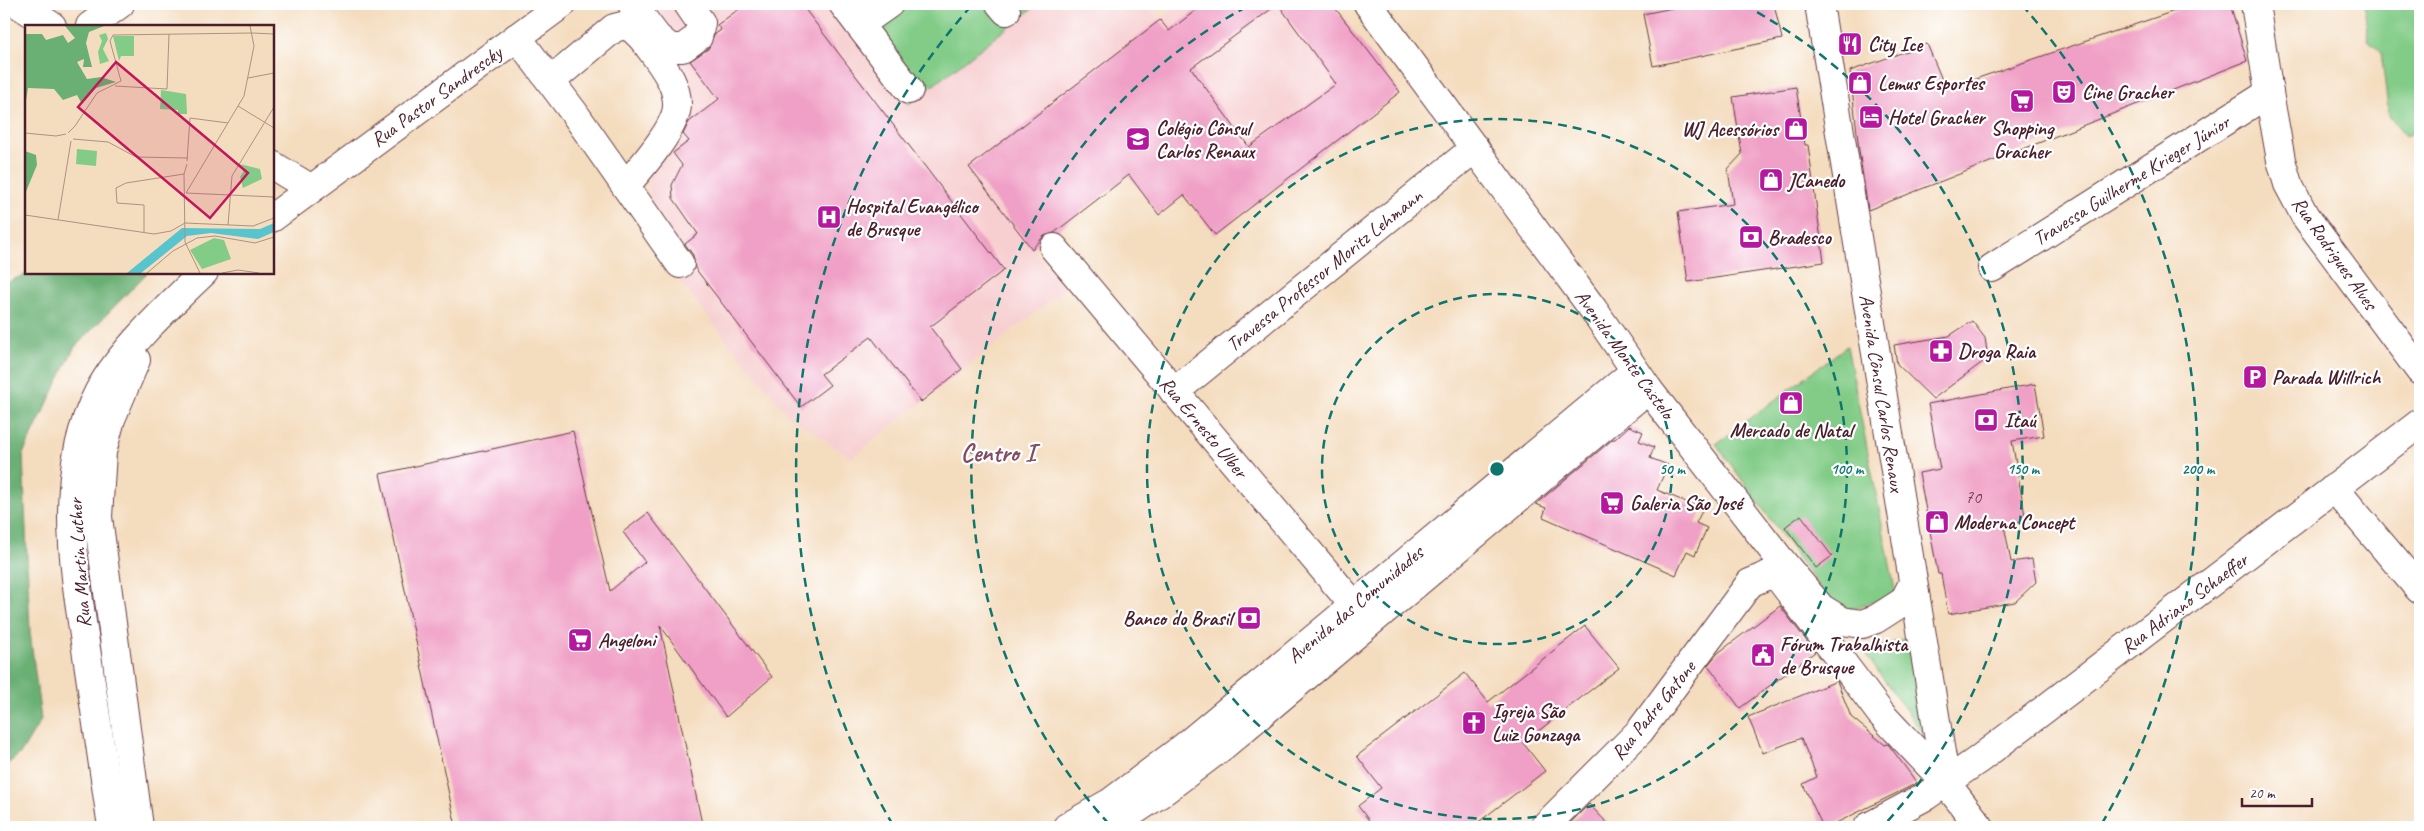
<svg xmlns="http://www.w3.org/2000/svg" width="2424" height="831" font-family="Caveat,sans-serif">
	<rect width="100%" height="100%" fill="#fff"/>
	<filter id="ink" filterUnits="userSpaceOnUse"><feTurbulence type="fractalNoise" baseFrequency=".02" numOctaves="2"/><feDisplacementMap in="SourceGraphic" scale="10" xChannelSelector="R" yChannelSelector="G"/><feConvolveMatrix kernelMatrix="1 2 1 2 8 2 1 2 1" color-interpolation-filters="sRGB"/></filter>
	<filter id="wash" filterUnits="userSpaceOnUse"><feTurbulence type="fractalNoise" baseFrequency=".0096" numOctaves="4" result="noise"/><feDisplacementMap in="SourceGraphic" scale="20" xChannelSelector="R" yChannelSelector="G"/><feGaussianBlur stdDeviation="1.12" result="paint"/><feColorMatrix in="noise" values="0 0 0 0 0 0 0 0 0 0 0 0 0 0 0 0 0 1.4 0 .05"/><feComposite in="paint" operator="in"/></filter>
	<g filter="url(#wash)">
		<rect width="100%" height="100%" fill="#f4dcbe"/>
		<polygon fill="#f7cfd0" points="624,4 833,4 909,103 1038,4 1148,4 1160,19 1181,4 1332,4 1400,92 1215,235 1184,195 1159,215 1128,175 1033,249 1064,290 851,458 788,415 654,251 644,144 698,104"/>
		<g fill="#83cc88" stroke="#66765a">
			<polygon points="833,4 1038,4 909,104"/>
			<polygon points="2364,4 2420,4 2420,130 2406,136 2389,116 2381,52 2368,40"/>
			<polygon points="1847,346 1896,595 1850,609 1828,599 1716,444"/>
			<polygon points="1908,638 1924,735 1863,651"/>
		</g>
		<polygon fill="#6ab074" stroke="#5a6850" points="30,273 147,273 74,348 23,454 30,632 41,720 21,753 4,767 4,283"/>
		<g id="blocks">
			<g fill="#f0a0c6" fill-rule="evenodd">
				<polygon points="746,4 801,4 1004,270 930,327 962,369 921,402 871,337 821,374 830,385 801,407 695,268 693,255 685,244 698,234 673,198 672,185 682,165 673,153 689,141 683,134 689,122 719,99 690,61 708,49 714,35 721,30 717,25"/>
				<path d="M 1204,4 L 1332,4 L 1400,92 L 1215,235 L 1184,195 L 1159,215 L 1129,175 L 1054,233 L 1044,236 L 1032,249 L 969,167 L 1160,20 L 1169,31 ZM 1278,4 L 1336,84 L 1249,147 L 1191,68 Z"/>
				<polygon points="1692,4 1774,4 1782,39 1653,66 1643,14"/>
				<polygon points="2195,4 2230,4 2247,61 1868,210 1859,150 1850,71 1927,44 1946,89"/>
				<polygon points="1796,87 1805,145 1808,145 1824,262 1688,282 1678,212 1733,204 1728,169 1742,154 1733,97"/>
				<polygon points="1972,321 1985,338 1988,358 1933,399 1897,364 1894,345 1949,336"/>
				<polygon points="2035,384 2044,436 2012,441 2026,521 2004,525 2011,562 2032,559 2036,582 2015,602 1948,614 1941,574 1938,574 1919,473 1940,469 1928,404"/>
				<polygon points="1629,426 1643,432 1639,441 1654,447 1650,458 1668,465 1657,490 1703,509 1696,523 1707,528 1695,555 1687,551 1676,575 1543,517 1546,508 1536,504 1613,439 1615,439"/>
				<polygon points="573,431 610,591 645,562 623,532 648,513 772,677 726,717 660,625 702,824 685,827 456,827 380,474"/>
				<polygon points="1801,515 1832,556 1816,568 1785,527"/>
				<polygon points="1780,606 1815,652 1740,708 1708,665 1718,653"/>
				<polygon points="1585,626 1619,668 1523,743 1545,771 1472,827 1374,827 1358,806 1381,788 1357,756 1465,673 1488,702"/>
				<polygon points="1837,681 1851,717 1885,745 1888,744 1917,783 1828,827 1823,827 1803,784 1817,777 1801,738 1763,753 1748,717"/>
				<polygon points="1589,804 1611,827 1566,827"/>
			</g>
		</g>
	</g>
	<g filter="url(#ink)">
		<use href="#blocks" fill-opacity="0" stroke="#643b41" stroke-width="1"/>
		<g fill="none" stroke-linecap="round" stroke-linejoin="round">
			<defs>
				<g id="minor">
					<polyline points="632,4 657,37 670,48 683,48 698,37 701,23 688,4"/>
					<polyline points="843,4 909,90"/>
					<polyline points="1000,4 1006,11"/>
					<polyline points="859,25 889,4"/>
					<polyline points="90,26 120,4"/>
					<polyline points="517,37 575,114 680,264"/>
					<path d="M 551,81 L 614,28 L 626,25 C 640,32 648,46 657,58 C 667,72 677,87 677,104 C 678,126 640,169 626,185"/>
					<polyline points="272,165 310,188"/>
					<polyline points="272,218 562,4"/>
					<polyline points="1054,248 1368,622"/>
					<polyline points="1992,268 2269,93"/>
					<polyline points="1174,392 1475,148"/>
					<polyline points="2334,488 2419,589"/>
					<polyline points="1544,827 1640,731 1750,583"/>
					<polyline points="1868,827 1926,796 1978,760 2420,423"/>
				</g>
				<g id="major">
					<polyline points="18,4 52,26"/>
					<polyline points="1368,4 1593,309 1648,389 1779,558 1821,608 1842,621 1862,624 1876,619 1904,601 1913,583"/>
					<polyline points="1819,4 1946,783"/>
					<polyline points="2255,4 2269,93 2281,160 2288,184 2305,216 2420,371"/>
					<polyline points="136,360 111,419 102,452 98,517 139,827"/>
					<polyline points="1750,583 1768,575 1779,578 1881,714 1946,783 1980,827"/>
					<path d="M 112,827 C 104,772 96,717 88,662 C 75,574 55,475 99,391 C 121,350 170,305 204,272"/>
					<polyline points="1067,827 1111,802 1184,747 1635,371"/>
					<polyline points="1110,827 1161,793 1223,746 1648,389"/>
				</g>
			</defs>
			<use href="#minor" stroke="#643b41" stroke-width="30"/>
			<use href="#major" stroke="#643b41" stroke-width="30"/>
			<use href="#minor" stroke="#fff" stroke-width="28"/>
			<use href="#major" stroke="#fff" stroke-width="28"/>
		</g>
	</g>
	<g fill="none" stroke="#0f766e" stroke-width="2.5" stroke-dasharray="9 6">
		<circle cx="1497" cy="469" r="175"/>
		<circle cx="1497" cy="469" r="350"/>
		<path d="M1109 824A526 526 0 0 1 1250 5M1744 5A526 526 0 0 1 1885 824"/>
		<path d="M893 825A701 701 0 0 1 972 5M2022 5A701 701 0 0 1 2101 825"/>
	</g>
	<defs>
		<symbol id="restaurant-square" viewBox="-11 -11 22 22"><rect x="-9" y="-9" width="18" height="18" rx="4" fill="#b5179e" stroke="#fff"/><path d="M-5-6h1v4h1v-4h1v4h1v-4h1v5L-1.5 .5V6h-2V.5L-5-1ZM5-6V6H3V1.5H1.5Q1.5-4 5-6Z" fill="#fff"/></symbol>
		<symbol id="shop-square" viewBox="-11 -11 22 22"><rect x="-9" y="-9" width="18" height="18" rx="4" fill="#b5179e" stroke="#fff"/><path d="M-5-2.5h2.3a2.7 3.5 0 0 1 5.4 0H5L5.5 6h-11ZM-1.5-2.5h3a1.5 2.3 0 0 0-3 0Z" fill="#fff"/></symbol>
		<symbol id="theatre-square" viewBox="-11 -11 22 22"><rect x="-9" y="-9" width="18" height="18" rx="4" fill="#b5179e" stroke="#fff"/><path d="M-5-5.5Q0-4 5-5.5V0Q5 5 0 6Q-5 5-5 0ZM-3.3-2.5H-1v1.5H-3.3ZM1-2.5H3.3v1.5H1ZM-2.8 1Q0 5.5 2.8 1Z" fill="#fff"/></symbol>
		<symbol id="supermarket-square" viewBox="-11 -11 22 22"><rect x="-9" y="-9" width="18" height="18" rx="4" fill="#b5179e" stroke="#fff"/><path d="M-6-5.5h2.5l.6 2H6L4.5 2H-2.5L-4.4-4H-6ZM-1.5 3.2a1.3 1.3 0 1 0 .1 0ZM3 3.2a1.3 1.3 0 1 0 .1 0Z" fill="#fff"/></symbol>
		<symbol id="hotel-square" viewBox="-11 -11 22 22"><rect x="-9" y="-9" width="18" height="18" rx="4" fill="#b5179e" stroke="#fff"/><path d="M-6-4.5h1.5V1H6V5H4.5V3h-9V5H-6ZM-4 0a1.8 1.8 0 1 1 3.6 0ZM.5 0V-2.5h3Q6-2.5 6 0Z" fill="#fff"/></symbol>
		<symbol id="school-square" viewBox="-11 -11 22 22"><rect x="-9" y="-9" width="18" height="18" rx="4" fill="#b5179e" stroke="#fff"/><path d="M0-5L7-2L0 1L-7-2ZM-4 1L0 2.5L4 1V4Q0 6-4 4Z" fill="#fff"/></symbol>
		<symbol id="hospital-square" viewBox="-11 -11 22 22"><rect x="-9" y="-9" width="18" height="18" rx="4" fill="#b5179e" stroke="#fff"/><path d="M-5-5h3v3.5h4V-5h3V5h-3V1.5h-4V5h-3Z" fill="#fff"/></symbol>
		<symbol id="bank-square" viewBox="-11 -11 22 22"><rect x="-9" y="-9" width="18" height="18" rx="4" fill="#b5179e" stroke="#fff"/><path d="M-6-4H6V4H-6ZM0-2.3a2.3 2.3 0 1 0 0 4.6a2.3 2.3 0 1 0 0-4.6Z" fill="#fff"/></symbol>
		<symbol id="pharmacy-square" viewBox="-11 -11 22 22"><rect x="-9" y="-9" width="18" height="18" rx="4" fill="#b5179e" stroke="#fff"/><path d="M-2-6h4v4h4v4h-4v4h-4v-4h-4v-4h4Z" fill="#fff"/></symbol>
		<symbol id="parking-square" viewBox="-11 -11 22 22"><rect x="-9" y="-9" width="18" height="18" rx="4" fill="#b5179e" stroke="#fff"/><path d="M-3.5-5.5H1a3.5 3.5 0 0 1 0 7H-1V5.5H-3.5ZM-1-3.4V-.6H.8a1.4 1.4 0 0 0 0-2.8Z" fill="#fff"/></symbol>
		<symbol id="civic-square" viewBox="-11 -11 22 22"><rect x="-9" y="-9" width="18" height="18" rx="4" fill="#b5179e" stroke="#fff"/><path d="M-.6-6.5H3V-4.5H.6V-3L4-1V1h2V6H-6V1h2V-1L-.6-3ZM-1.2 2.5V6h2.4V2.5Z" fill="#fff"/></symbol>
		<symbol id="church-square" viewBox="-11 -11 22 22"><rect x="-9" y="-9" width="18" height="18" rx="4" fill="#b5179e" stroke="#fff"/><path d="M-1.2-6h2.4v3.5h3.3v2.4h-3.3V6h-2.4V-.1h-3.3v-2.4h3.3Z" fill="#fff"/></symbol>
	</defs>
	<g fill-rule="evenodd">
		<use href="#restaurant-square" x="1836" y="30" width="28" height="28"/>
		<use href="#shop-square" x="1846" y="69" width="28" height="28"/>
		<use href="#theatre-square" x="2050" y="78" width="28" height="28"/>
		<use href="#supermarket-square" x="2008" y="87" width="28" height="28"/>
		<use href="#hotel-square" x="1857" y="103" width="28" height="28"/>
		<use href="#shop-square" x="1782" y="115" width="28" height="28"/>
		<use href="#school-square" x="1124" y="125" width="28" height="28"/>
		<use href="#shop-square" x="1757" y="166" width="28" height="28"/>
		<use href="#hospital-square" x="815" y="203" width="28" height="28"/>
		<use href="#bank-square" x="1737" y="223" width="28" height="28"/>
		<use href="#pharmacy-square" x="1927" y="337" width="28" height="28"/>
		<use href="#parking-square" x="2241" y="363" width="28" height="28"/>
		<use href="#shop-square" x="1777" y="389" width="28" height="28"/>
		<use href="#bank-square" x="1972" y="406" width="28" height="28"/>
		<use href="#supermarket-square" x="1598" y="489" width="28" height="28"/>
		<use href="#shop-square" x="1923" y="508" width="28" height="28"/>
		<use href="#bank-square" x="1235" y="604" width="28" height="28"/>
		<use href="#supermarket-square" x="566" y="626" width="28" height="28"/>
		<use href="#civic-square" x="1749" y="641" width="28" height="28"/>
		<use href="#church-square" x="1460" y="709" width="28" height="28"/>
	</g>
	<g text-anchor="middle" stroke-width="4.5" stroke-linejoin="round" paint-order="stroke">
		<g font-size="18" fill="#743f52">
			<text x="1973" y="503">70</text>
		</g>
		<g font-size="20" font-weight="bold" fill="#4a1f2b" stroke="#fff" text-anchor="start">
			<text x="1868" y="51">City Ice</text>
			<text x="1878" y="90">Lemus Esportes</text>
			<text x="2082" y="99">Cine Gracher</text>
			<text x="1888" y="124">Hotel Gracher</text>
			<text x="1156" y="135">Colégio Cônsul<tspan x="1156" dy="23">Carlos Renaux</tspan></text>
			<text x="2022" y="135" text-anchor="middle">Shopping<tspan x="2022" dy="23">Gracher</tspan></text>
			<text x="1778" y="136" text-anchor="end">WJ Acessórios</text>
			<text x="1788" y="187">JCanedo</text>
			<text x="846" y="213">Hospital Evangélico<tspan x="846" dy="23">de Brusque</tspan></text>
			<text x="1768" y="244">Bradesco</text>
			<text x="1958" y="358">Droga Raia</text>
			<text x="2272" y="384">Parada Willrich</text>
			<text x="2004" y="427">Itaú</text>
			<text x="1791" y="437" text-anchor="middle">Mercado de Natal</text>
			<text x="1630" y="510">Galeria São José</text>
			<text x="1954" y="529">Moderna Concept</text>
			<text x="1232" y="625" text-anchor="end">Banco do Brasil</text>
			<text x="598" y="647">Angeloni</text>
			<text x="1780" y="651">Fórum Trabalhista<tspan x="1780" dy="23">de Brusque</tspan></text>
			<text x="1492" y="718">Igreja São<tspan x="1492" dy="23">Luiz Gonzaga</tspan></text>
		</g>
		<g font-size="20" fill="#4a1f2b" stroke="#fff">
			<text transform="translate(436 96) rotate(-36)" y="7">Rua Pastor Sandrescky</text>
			<text transform="translate(2131 180) rotate(-32)" y="7">Travessa Guilherme Krieger Júnior</text>
			<text transform="translate(2335 253) rotate(55)" y="7">Rua Rodrigues Alves</text>
			<text transform="translate(1324 270) rotate(-39)" y="7">Travessa Professor Moritz Lehmann</text>
			<text transform="translate(1625 354) rotate(54)" y="7">Avenida Monte Castelo</text>
			<text transform="translate(1882 393) rotate(81)" y="7">Avenida Cônsul Carlos Renaux</text>
			<text transform="translate(1204 427) rotate(50)" y="7">Rua Ernesto Ulber</text>
			<text transform="translate(79 563) rotate(-94)" y="7">Rua Martin Luther</text>
			<text transform="translate(2184 603) rotate(-37)" y="7">Rua Adriano Schaeffer</text>
			<text transform="translate(1355 604) rotate(-40)" y="7">Avenida das Comunidades</text>
			<text transform="translate(1653 710) rotate(-51)" y="7">Rua Padre Gatone</text>
		</g>
		<g font-size="25" font-weight="bold" fill="#844c61" stroke="#fff">
			<text x="998" y="461">Centro I</text>
		</g>
	</g>
	<g transform="translate(25 25)">
		<rect width="249" height="249" fill="#f4dcbe"/>
		<path d="M 81,8 L 83,14 L 78,24 L 84,36 L 75,39 L 73,27 L 77,16 L 74,10 ZM 88,11 L 109,11 L 109,31 L 96,31 L 94,36 ZM 136,65 L 161,69 L 162,89 L 153,89 L 153,85 L 135,84 ZM 52,124 L 72,126 L 71,141 L 51,139 ZM 215,139 L 235,144 L 237,154 L 218,163 L 215,152 L 220,144 ZM 189,213 L 199,215 L 206,234 L 177,244 L 165,225 Z" fill="#83cc88"/>
		<path d="M 40,1 L 79,1 L 64,7 L 61,18 L 67,42 L 58,42 L 59,34 L 52,37 L 62,54 L 76,52 L 91,57 L 71,63 L 57,79 L 52,70 L 38,75 L 29,64 L 3,63 L 0,82 L 0,9 L 17,9 L 21,15 L 38,10 L 43,18 L 50,13 ZM 0,126 L 11,130 L 12,140 L 0,169 Z" fill="#6ab074"/>
		<path d="M 249,198 L 249,207 L 233,214 L 186,208 L 162,211 L 116,248 L 102,248 L 157,203 L 235,204 Z" fill="#58c5ce"/>
		<path fill="none" stroke="#b09083" stroke-width="1" d="M 227,8 L 249,9M 223,53 L 249,48M 90,61 L 142,64 L 144,9M 213,81 L 249,103M 0,108 L 31,111 L 41,109M 43,108 L 50,101 L 72,68 L 96,56 L 85,16 L 88,10 L 227,8M 48,114 L 83,117 L 111,132 L 163,133M 162,136 L 165,93 L 203,98M 162,139 L 159,149 L 160,217 L 175,248M 161,168 L 249,172M 161,168 L 219,71 L 229,21 L 225,1M 0,190 L 129,209 L 146,206 L 160,198M 33,195 L 46,116M 160,198 L 228,201 L 249,193M 203,200 L 207,151 L 249,82M 119,208 L 119,180 L 92,178 L 91,163 L 101,158 L 159,149M 122,248 L 148,226 L 172,213 L 190,211 L 230,218 L 249,212M 197,248 L 213,245 L 234,248"/>
		<path fill="#c2185b" fill-opacity="0.15" stroke="#c2185b" stroke-width="2.5" d="M 91,37 L 223,148 L 185,193 L 53,82 Z"/>
		<rect width="249" height="249" fill="none" stroke="#4a1f2b" stroke-width="2.5"/>
	</g>
	<circle cx="1497" cy="469" r="8" fill="#0f766e" stroke="#fff" stroke-width="2.5"/>
	<g font-size="15" text-anchor="middle" font-weight="bold" fill="#0f766e" stroke="#fff" stroke-width="4.5" stroke-linejoin="round" paint-order="stroke">
		<text x="1672" y="474">50 m</text>
		<text x="1847" y="474">100 m</text>
		<text x="2023" y="474">150 m</text>
		<text x="2198" y="474">200 m</text>
	</g>
	<rect width="2424" height="831" fill="none" stroke="#fff" stroke-width="20"/>
	<path d="M2242 798v8h70v-8" fill="none" stroke="#4a1f2b" stroke-width="2.5"/>
	<text x="2249" y="798" font-size="15" fill="#4a1f2b" stroke="#ffffff" stroke-width="4" paint-order="stroke">20 m</text>
</svg>
